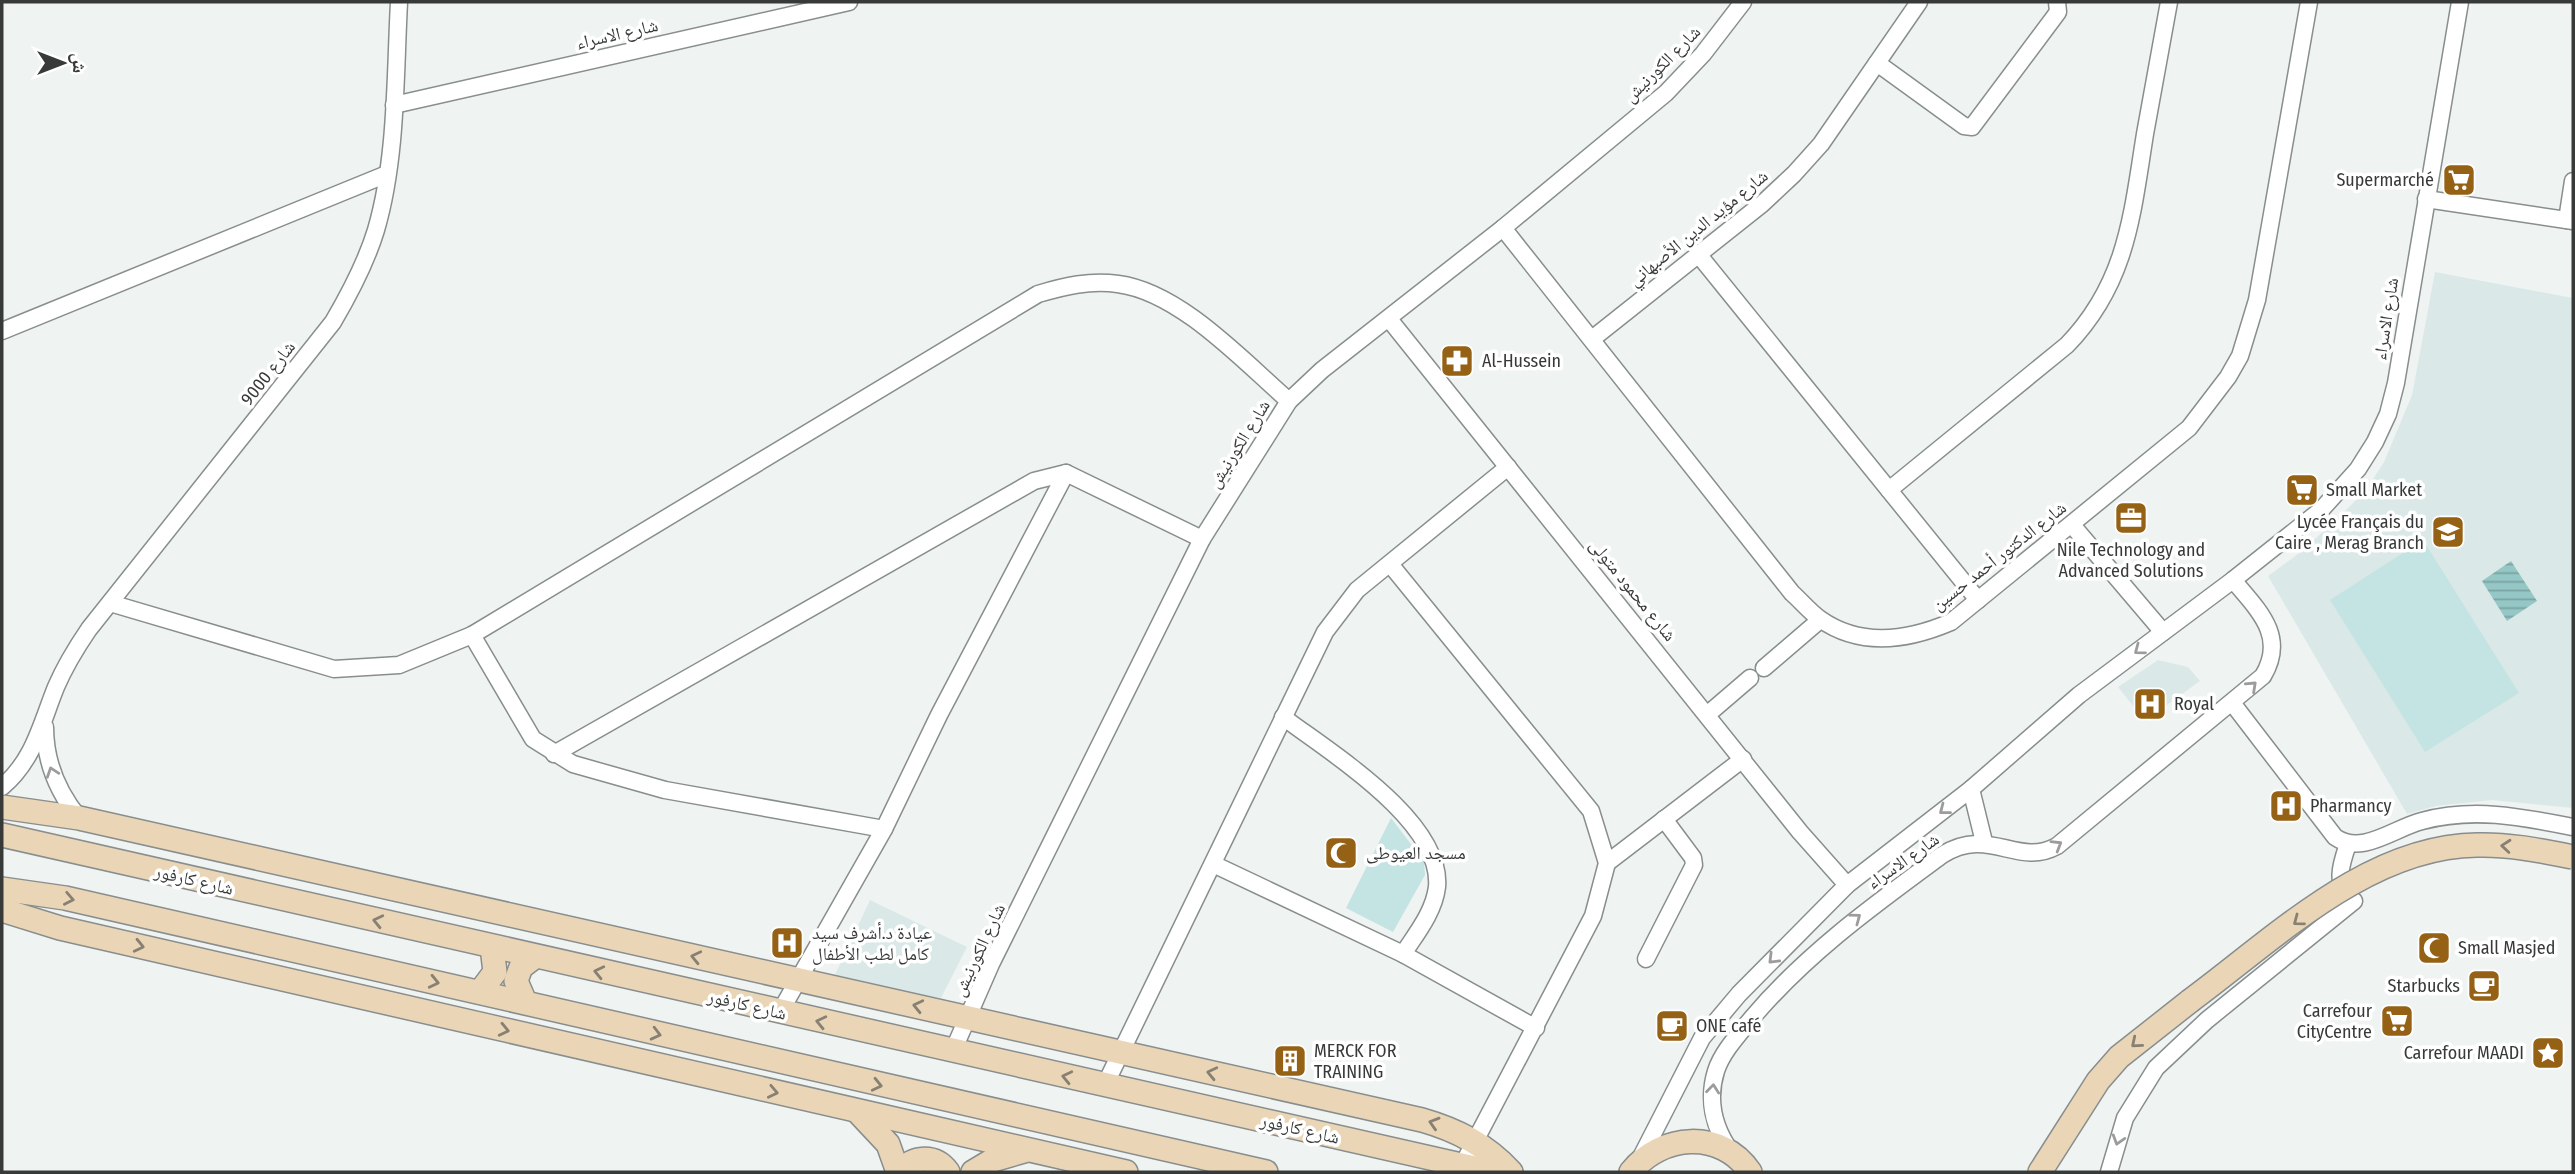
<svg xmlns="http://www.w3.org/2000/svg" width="2575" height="1174" font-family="'Fira Sans Condensed','Noto Naskh Arabic',sans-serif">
	<defs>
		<pattern id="water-rules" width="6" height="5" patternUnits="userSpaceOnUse" patternTransform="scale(1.75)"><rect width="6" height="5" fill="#94c7c5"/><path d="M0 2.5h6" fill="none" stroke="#7aa3a1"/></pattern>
	</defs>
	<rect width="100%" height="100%" fill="#eff4f3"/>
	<g fill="#dae9e8">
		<polygon points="2435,272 2573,298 2573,808 2492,800 2436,806 2407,814 2268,576 2302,551 2343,513 2366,490 2384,462 2412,395"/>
		<polygon points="2158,660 2188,667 2200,681 2145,721 2118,687"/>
		<polygon points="870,900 967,947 941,998 833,979"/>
	</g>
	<g fill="#c3e4e3">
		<polygon points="2423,540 2519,693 2425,752 2330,600"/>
		<polygon points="1391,818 1424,861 1425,875 1393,932 1346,908"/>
	</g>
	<polygon fill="url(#water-rules)" points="2511,561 2537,601 2507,621 2482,581"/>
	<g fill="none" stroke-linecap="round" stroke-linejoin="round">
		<defs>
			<g id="street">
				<polyline points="1877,63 1964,126 1972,127 2058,12 2057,2"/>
				<polyline points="394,105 849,2"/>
				<polyline points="2426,199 2573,221"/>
				<polyline points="2567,220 2573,181"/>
				<path d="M 1503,228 L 1792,593 C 1801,601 1810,612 1820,619 C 1861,648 1909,640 1951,622 L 2189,428 L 2228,377 L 2240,356 L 2257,300 L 2309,2"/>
				<polyline points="1698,254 1978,600"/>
				<polyline points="1389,319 1800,832 1847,885"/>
				<polyline points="2,331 387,174"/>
				<polyline points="1592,339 1762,204 1794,174 1821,144 1919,2"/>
				<path d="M 1889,490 L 2067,345 C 2127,283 2132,215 2145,134 C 2153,90 2161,46 2169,2"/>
				<polyline points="2072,525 2163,632"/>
				<polyline points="1390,564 1591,811 1607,863 1593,916 1462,1166"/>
				<path d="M 110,603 L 334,669 L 399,665 L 472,635 L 1038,294 C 1065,286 1090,280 1118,284 C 1180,292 1243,361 1289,401"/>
				<polyline points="472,635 533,739 573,764 665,790 884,829"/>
				<polyline points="1764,668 1820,620"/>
				<path d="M 2233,704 L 2335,837 C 2362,856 2394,828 2422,821 C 2474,807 2522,817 2573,827"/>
				<polyline points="1708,714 1750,678"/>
				<path d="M 1283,717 C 1329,752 1443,821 1437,887 C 1434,912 1416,934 1403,954"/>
				<path d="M 45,727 C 45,762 57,791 79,818"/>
				<polyline points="554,754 1034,481 1066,473 1202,539"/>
				<path d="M 2,787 C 34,760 41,724 56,687 C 65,666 76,648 89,629 L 333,322 C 350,293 366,263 376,230 C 397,158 395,77 399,2"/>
				<polyline points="1971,789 1984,842"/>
				<polyline points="1607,863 1743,759"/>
				<polyline points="1213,864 1403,954 1536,1028"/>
				<polyline points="1646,959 1694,865 1693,858 1664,819"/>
				<polyline points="780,1012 884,829 939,715 1066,473"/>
				<polyline points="953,1051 991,964 1202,539 1289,401 1322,370 1503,228 1666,93 1703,54 1743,2"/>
				<polyline points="1105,1085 1325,632 1357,590 1508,467"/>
				<path d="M 1731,1152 C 1714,1128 1707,1100 1716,1071 C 1722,1052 1739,1034 1752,1018 C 1807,953 1874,905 1942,855 C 1989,825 2017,868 2057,846 L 2263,676 C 2287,636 2258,610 2233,580"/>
				<polyline points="1638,1163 1702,1038 1739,994 1847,885 1971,789 2079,695 2233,580 2321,510 2358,469 2375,442 2388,414 2396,383 2460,2"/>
				<path d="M 2109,1172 L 2125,1118 L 2156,1068 L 2207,1020 L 2354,901 C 2333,886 2341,864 2348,844"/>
			</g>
			<g id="secondary">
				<path d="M 2,807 L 79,818 L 1422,1120 C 1457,1130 1486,1145 1511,1172"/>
				<polyline points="2,835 1492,1172"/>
				<polyline points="2,889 65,898 1266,1172"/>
				<polyline points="2,910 60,928 1126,1172"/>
				<polyline points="480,992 495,972 492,947"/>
				<polyline points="525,1002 516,981 521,967 533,958"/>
				<polyline points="858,1112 888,1144 898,1172"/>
				<path d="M 900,1172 C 913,1156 935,1154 948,1172"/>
				<polyline points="973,1172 993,1160 1024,1151"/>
				<path d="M 1631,1172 C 1661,1134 1721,1129 1750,1172"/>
				<polyline points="2040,1172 2098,1081 2119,1057 2190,1001"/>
			</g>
		</defs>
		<use href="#street" stroke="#888d8d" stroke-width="19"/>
		<use href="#secondary" stroke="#888d8d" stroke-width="26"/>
		<use href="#street" stroke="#fff" stroke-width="16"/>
		<use href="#secondary" stroke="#ead6b6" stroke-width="23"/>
		<defs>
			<path id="secondary-bridge" d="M 2190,1001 C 2274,939 2368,846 2477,845 C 2510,844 2542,851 2573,857"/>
		</defs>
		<use href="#secondary-bridge" stroke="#888d8d" stroke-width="26" stroke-linecap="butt"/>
		<use href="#secondary-bridge" stroke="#ead6b6" stroke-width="23"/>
	</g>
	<defs><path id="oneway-chevron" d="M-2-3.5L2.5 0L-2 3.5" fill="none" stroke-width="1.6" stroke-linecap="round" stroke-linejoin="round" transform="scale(1.75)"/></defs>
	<g stroke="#9c9c9c">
		<use href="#oneway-chevron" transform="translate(2139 650) rotate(143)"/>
		<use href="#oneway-chevron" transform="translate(2252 686) rotate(-43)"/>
		<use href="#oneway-chevron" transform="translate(52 772) rotate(-109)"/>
		<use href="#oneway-chevron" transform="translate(1944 810) rotate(142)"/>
		<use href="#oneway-chevron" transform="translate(2057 845) rotate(-31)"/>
		<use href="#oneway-chevron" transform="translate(1856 918) rotate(-37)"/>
		<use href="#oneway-chevron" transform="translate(1773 959) rotate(135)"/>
		<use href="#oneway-chevron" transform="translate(1713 1089) rotate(-84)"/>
		<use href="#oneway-chevron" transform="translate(2118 1140) rotate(107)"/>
	</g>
	<g stroke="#888072">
		<use href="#oneway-chevron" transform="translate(2506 846) rotate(-175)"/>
		<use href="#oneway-chevron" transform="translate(69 899) rotate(11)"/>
		<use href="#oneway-chevron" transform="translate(378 921) rotate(-167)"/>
		<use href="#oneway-chevron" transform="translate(2298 921) rotate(143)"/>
		<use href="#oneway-chevron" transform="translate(139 946) rotate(13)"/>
		<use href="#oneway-chevron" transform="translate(696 957) rotate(-167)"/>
		<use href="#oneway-chevron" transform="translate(599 972) rotate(-167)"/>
		<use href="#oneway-chevron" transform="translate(434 982) rotate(13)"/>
		<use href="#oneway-chevron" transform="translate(918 1006) rotate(-167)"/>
		<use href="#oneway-chevron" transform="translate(821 1022) rotate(-167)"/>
		<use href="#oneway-chevron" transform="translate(504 1030) rotate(13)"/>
		<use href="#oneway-chevron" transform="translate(656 1034) rotate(14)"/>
		<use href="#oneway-chevron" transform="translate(2136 1043) rotate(140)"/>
		<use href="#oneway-chevron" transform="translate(1212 1073) rotate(-167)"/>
		<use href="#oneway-chevron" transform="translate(1067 1077) rotate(-167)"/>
		<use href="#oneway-chevron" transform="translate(877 1085) rotate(13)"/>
		<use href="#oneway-chevron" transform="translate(773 1092) rotate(12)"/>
		<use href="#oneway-chevron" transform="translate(1434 1123) rotate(-163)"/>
	</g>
	<defs>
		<symbol id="supermarket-square" viewBox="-11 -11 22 22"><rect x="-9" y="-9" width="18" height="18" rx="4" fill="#956115" stroke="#fff"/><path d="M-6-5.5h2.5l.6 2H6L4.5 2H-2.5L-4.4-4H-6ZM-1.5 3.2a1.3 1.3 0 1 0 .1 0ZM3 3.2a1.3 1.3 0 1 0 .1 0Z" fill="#fff"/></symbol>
		<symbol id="pharmacy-square" viewBox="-11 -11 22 22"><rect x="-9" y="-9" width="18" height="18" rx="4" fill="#956115" stroke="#fff"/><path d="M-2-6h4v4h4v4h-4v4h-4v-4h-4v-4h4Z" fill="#fff"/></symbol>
		<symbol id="office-square" viewBox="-11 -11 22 22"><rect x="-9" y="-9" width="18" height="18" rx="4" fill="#956115" stroke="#fff"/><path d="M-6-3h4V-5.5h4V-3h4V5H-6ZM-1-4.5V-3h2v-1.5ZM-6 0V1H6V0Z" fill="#fff"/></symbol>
		<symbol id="school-square" viewBox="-11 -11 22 22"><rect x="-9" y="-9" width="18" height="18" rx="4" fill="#956115" stroke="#fff"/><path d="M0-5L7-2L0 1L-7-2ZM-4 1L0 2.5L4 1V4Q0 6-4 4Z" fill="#fff"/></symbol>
		<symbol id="hospital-square" viewBox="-11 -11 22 22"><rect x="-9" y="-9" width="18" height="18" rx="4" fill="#956115" stroke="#fff"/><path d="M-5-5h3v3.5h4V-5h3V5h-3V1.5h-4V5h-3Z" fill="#fff"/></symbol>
		<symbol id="mosque-square" viewBox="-11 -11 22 22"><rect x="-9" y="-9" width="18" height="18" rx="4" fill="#956115" stroke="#fff"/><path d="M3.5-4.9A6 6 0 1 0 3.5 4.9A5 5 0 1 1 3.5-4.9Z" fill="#fff"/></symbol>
		<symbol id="cafe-square" viewBox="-11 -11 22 22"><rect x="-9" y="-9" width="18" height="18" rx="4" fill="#956115" stroke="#fff"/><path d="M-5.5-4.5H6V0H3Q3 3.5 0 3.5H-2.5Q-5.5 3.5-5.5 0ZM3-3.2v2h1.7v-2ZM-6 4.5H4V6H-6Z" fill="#fff"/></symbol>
		<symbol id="sight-square" viewBox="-11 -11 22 22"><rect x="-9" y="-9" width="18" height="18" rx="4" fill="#956115" stroke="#fff"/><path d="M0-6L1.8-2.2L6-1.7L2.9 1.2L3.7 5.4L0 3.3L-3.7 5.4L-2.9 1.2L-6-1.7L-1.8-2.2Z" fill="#fff"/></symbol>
		<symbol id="building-square" viewBox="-11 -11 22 22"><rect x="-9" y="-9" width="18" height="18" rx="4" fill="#956115" stroke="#fff"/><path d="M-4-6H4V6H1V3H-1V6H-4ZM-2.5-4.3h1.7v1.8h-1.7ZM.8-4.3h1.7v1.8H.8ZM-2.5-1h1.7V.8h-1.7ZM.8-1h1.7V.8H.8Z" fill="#fff"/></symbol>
	</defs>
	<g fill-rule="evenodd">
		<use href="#supermarket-square" x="2440" y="161" width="38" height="38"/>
		<use href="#pharmacy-square" x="1438" y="342" width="38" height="38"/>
		<use href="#supermarket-square" x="2283" y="471" width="38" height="38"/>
		<use href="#office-square" x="2112" y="499" width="38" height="38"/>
		<use href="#school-square" x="2429" y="513" width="38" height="38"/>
		<use href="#hospital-square" x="2131" y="685" width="38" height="38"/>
		<use href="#hospital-square" x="2267" y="787" width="38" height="38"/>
		<use href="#mosque-square" x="1322" y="834" width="38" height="38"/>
		<use href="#hospital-square" x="768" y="924" width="38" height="38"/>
		<use href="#mosque-square" x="2415" y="929" width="38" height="38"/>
		<use href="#cafe-square" x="2465" y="967" width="38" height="38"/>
		<use href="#supermarket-square" x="2378" y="1002" width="38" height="38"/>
		<use href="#cafe-square" x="1653" y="1007" width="38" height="38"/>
		<use href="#sight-square" x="2529" y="1034" width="38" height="38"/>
		<use href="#building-square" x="1271" y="1042" width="38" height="38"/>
	</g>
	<g text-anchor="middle" stroke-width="7" stroke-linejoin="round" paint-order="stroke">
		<g font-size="18" fill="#383a3a" stroke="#fff">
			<text transform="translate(617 34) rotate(-13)" y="6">شارع الاسراء</text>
			<text transform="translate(1662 64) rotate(-45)" y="6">شارع الكورنيش</text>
			<text transform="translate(1698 228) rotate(-39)" y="6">شارع مؤيد الدين الأصبهاني</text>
			<text transform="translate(2386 319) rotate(-81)" y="6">شارع الاسراء</text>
			<text transform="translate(268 373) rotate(-52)" y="6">شارع 9000</text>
			<text transform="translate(1239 444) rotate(-58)" y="6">شارع الكورنيش</text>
			<text transform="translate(1999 556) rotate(-38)" y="6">شارع الدكتور أحمد حسين</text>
			<text transform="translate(1633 590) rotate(51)" y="6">شارع محمود متولى</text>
			<text transform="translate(1903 861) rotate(-35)" y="6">شارع الاسراء</text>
			<text transform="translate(194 880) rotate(13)" y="6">شارع كارفور</text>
			<text transform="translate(979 950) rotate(-65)" y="6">شارع الكورنيش</text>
			<text transform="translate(747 1005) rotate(13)" y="6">شارع كارفور</text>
			<text transform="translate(1300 1129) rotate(13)" y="6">شارع كارفور</text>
		</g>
		<g font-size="18" fill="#383a3a" stroke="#fff" text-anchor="start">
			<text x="2434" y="186" text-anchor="end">Supermarché</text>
			<text x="1482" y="367">Al-Hussein</text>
			<text x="2326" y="496">Small Market</text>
			<text x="2424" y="528" text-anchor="end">Lycée Français du<tspan x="2424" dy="21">Caire , Merag Branch</tspan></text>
			<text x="2131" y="556" text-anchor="middle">Nile Technology and<tspan x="2131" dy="21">Advanced Solutions</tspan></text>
			<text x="2174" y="710">Royal</text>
			<text x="2310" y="812">Pharmancy</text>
			<text x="1366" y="859">مسجد العيوطى</text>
			<text x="812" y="939">عيادة د.أشرف سيد<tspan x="812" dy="21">كامل لطب الأطفال</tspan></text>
			<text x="2458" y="954">Small Masjed</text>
			<text x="2460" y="992" text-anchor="end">Starbucks</text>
			<text x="2372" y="1017" text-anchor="end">Carrefour<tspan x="2372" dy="21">CityCentre</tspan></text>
			<text x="1696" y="1032">ONE café</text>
			<text x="1314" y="1057">MERCK FOR<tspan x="1314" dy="21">TRAINING</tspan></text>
			<text x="2524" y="1059" text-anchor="end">Carrefour MAADI</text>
		</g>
	</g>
	<rect width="2575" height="1174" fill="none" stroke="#383a3a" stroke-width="7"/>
	<g transform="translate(63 63) rotate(90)" stroke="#ffffff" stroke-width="5" paint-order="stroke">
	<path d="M0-5L12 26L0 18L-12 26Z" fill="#383a3a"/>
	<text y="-10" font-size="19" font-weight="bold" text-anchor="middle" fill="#383a3a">ش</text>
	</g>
</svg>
